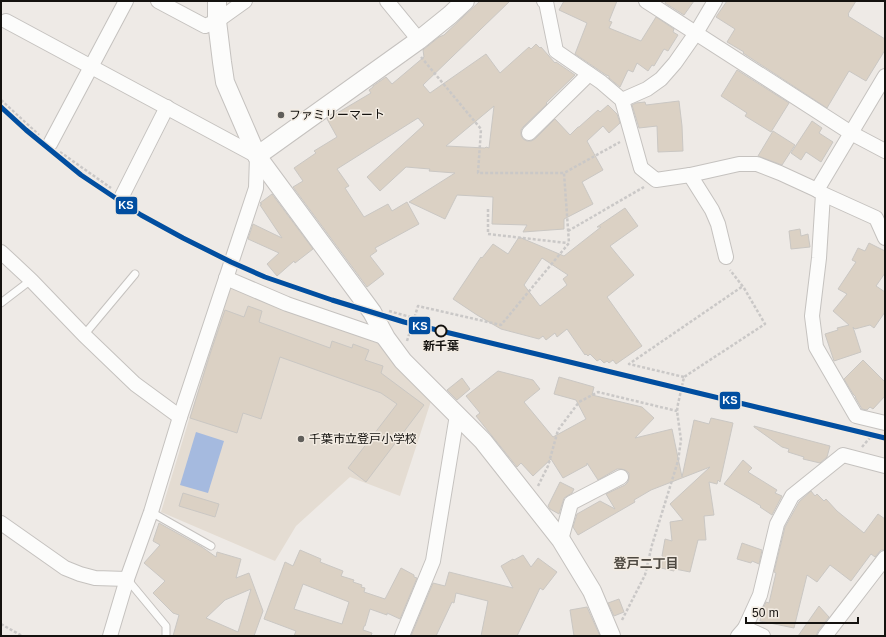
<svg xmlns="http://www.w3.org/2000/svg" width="886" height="637" font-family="Arial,'Noto Sans JP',sans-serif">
	<rect width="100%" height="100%" fill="#eeeae6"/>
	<polygon fill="#e4dcd2" points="233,288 382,345 431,401 400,496 350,477 296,526 275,561 161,512 228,291"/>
	<polygon fill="#a5badf" points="196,432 224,441 208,493 180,485"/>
	<g fill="#dbd1c4" stroke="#cac7c3" fill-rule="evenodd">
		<path d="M 480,1 L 510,1 L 423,85 L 430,93 L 486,54 L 500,73 L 529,47 L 531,49 L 536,44 L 540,48 L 541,47 L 555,63 L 556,62 L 575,75 L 546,103 L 547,104 L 523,127 L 521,130 L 521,135 L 523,139 L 527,141 L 531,141 L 535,139 L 555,119 L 570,135 L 578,127 L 579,127 L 598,110 L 600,112 L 608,105 L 617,114 L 620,123 L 609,133 L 603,126 L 587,141 L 603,170 L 582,182 L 593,204 L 564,219 L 564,229 L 523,232 L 527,225 L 492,224 L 493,197 L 457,195 L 445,219 L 409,202 L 455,173 L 429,171 L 430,169 L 406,167 L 380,191 L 367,177 L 424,125 L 418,118 L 337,169 L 349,186 L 345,188 L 364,217 L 388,204 L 392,211 L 407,202 L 419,224 L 375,248 L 377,251 L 370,256 L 384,274 L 367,287 L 293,187 L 303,181 L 294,168 L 316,153 L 314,151 L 337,137 L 327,119 L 371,93 L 369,90 L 373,87 L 373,86 L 386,77 L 392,84 L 424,57 L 423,50 L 439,37 L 444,35 ZM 494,106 L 489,148 L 486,147 L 485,148 L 446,146 Z"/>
		<polygon points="564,1 617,1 609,21 612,22 609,28 641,41 656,17 674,29 673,32 678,35 668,51 664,49 654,66 652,65 648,71 637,63 633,72 628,70 620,87 609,78 609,76 606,75 575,54 587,23 559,10"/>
		<polygon points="666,1 694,1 684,15 665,3"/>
		<polygon points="727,1 856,1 848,14 849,15 848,16 885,39 885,50 866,81 849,71 827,108 743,53 744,52 727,42 735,29 716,17"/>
		<polygon points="737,70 789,103 771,132 745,116 747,113 721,96"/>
		<polygon points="679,101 682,126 683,151 658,152 657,126 639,128 632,105 636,103 645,102 646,105"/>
		<polygon points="812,121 822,128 819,133 833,142 821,162 806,152 801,160 791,153"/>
		<polygon points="773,131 795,145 782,165 758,156"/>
		<polygon points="272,194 313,249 295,263 294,261 277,276 267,264 279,253 248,239 253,224 282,238 260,205 262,204 260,203"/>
		<path d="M 625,208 L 638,226 L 610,246 L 634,275 L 607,297 L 642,346 L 616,364 L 613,360 L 609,363 L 607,361 L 604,363 L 600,359 L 597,361 L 590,354 L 588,356 L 586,354 L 585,355 L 567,329 L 557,337 L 555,333 L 546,340 L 543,336 L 539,339 L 501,329 L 477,315 L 453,299 L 481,257 L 482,258 L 493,244 L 508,254 L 519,237 L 564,256 L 601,227 L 597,227 ZM 542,258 L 568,275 L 563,279 L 567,285 L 540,306 L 524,285 Z"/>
		<polygon points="800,229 801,236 808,234 810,247 791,249 789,231"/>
		<polygon points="869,243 885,251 885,273 876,286 885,292 885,312 874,328 870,325 855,329 853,327 861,352 834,361 825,334 838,330 837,328 849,325 833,311 847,294 838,289 856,262 852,260 858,248 865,251"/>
		<polygon points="248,306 262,311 259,322 330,348 332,341 352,348 353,344 369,350 365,360 383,366 381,373 424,405 366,482 348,468 397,404 381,393 280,357 261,419 243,413 237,433 190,418 211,351 225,310 244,317"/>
		<polygon points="863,360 885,382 885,396 873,409 870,407 867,410 862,409 855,397 856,397 853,394 844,379"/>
		<polygon points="498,371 533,380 540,389 524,402 553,437 586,419 576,400 554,394 559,377 594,387 592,395 642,407 654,418 635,438 672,429 682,477 694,420 709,424 711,418 733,423 720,482 718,480 717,484 709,482 714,515 704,516 706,540 698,540 690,572 675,569 674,571 661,568 663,556 662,556 665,539 672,541 670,522 683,520 670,504 710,467 651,490 634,500 635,502 578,535 573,527 577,514 600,501 615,509 606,494 625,485 628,482 629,478 629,473 625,470 621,469 617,469 598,480 587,463 587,465 563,478 551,459 533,476 521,463 517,467 476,416 480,413 466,396"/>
		<polygon points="462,378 470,389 457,400 447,390"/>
		<polygon points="754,426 830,446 827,457 820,463 803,459 804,457 788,452 789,449 782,447 754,427"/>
		<polygon points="743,460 752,468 748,472 777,490 775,493 782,496 772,515 760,507 761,506 724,484"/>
		<polygon points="560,482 574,489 572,493 564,498 559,514 550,509 548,506"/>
		<polygon points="811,491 815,496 817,494 824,501 826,499 837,511 864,533 878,514 885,519 885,550 881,550 875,557 871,554 851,581 830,565 817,582 807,575 794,628 760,621 762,611 766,602 769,603 776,573 774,572 785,527 799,502"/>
		<polygon points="183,493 219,504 215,517 179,506"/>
		<path d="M 159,523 L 202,547 L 216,557 L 217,552 L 241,559 L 236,578 L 249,573 L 263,611 L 254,636 L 173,636 L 179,615 L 173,613 L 153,593 L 165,581 L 144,563 L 160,545 L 153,541 ZM 251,589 L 238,632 L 206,618 L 225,600 Z"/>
		<polygon points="742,543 762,550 759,564 752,561 751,563 737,559"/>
		<path d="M 300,550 L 321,559 L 320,562 L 343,571 L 341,576 L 354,580 L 353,582 L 362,585 L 361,587 L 365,588 L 364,592 L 385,599 L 401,568 L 414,575 L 414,577 L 417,578 L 400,619 L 387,613 L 387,615 L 370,609 L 365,626 L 364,626 L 363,630 L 372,633 L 371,636 L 294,636 L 296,631 L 264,619 L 285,562 L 293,566 ZM 303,584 L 349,602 L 342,624 L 294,609 Z"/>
		<polygon points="523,555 531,567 538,558 557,572 543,590 540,588 517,636 481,636 488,601 456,593 454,603 452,602 436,636 411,636 433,583 445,586 449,572 513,588 501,566 513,559 514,560"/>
		<polygon points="619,599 624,612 614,616 608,603"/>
		<polygon points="819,606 829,617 818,631 816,636 798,636"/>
		<polygon points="587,607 600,636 574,636 570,610"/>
	</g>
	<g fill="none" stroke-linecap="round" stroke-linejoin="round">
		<defs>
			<g id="service">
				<polyline points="1,303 31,280"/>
				<polyline points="84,335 135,274"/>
				<polyline points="151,512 211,546"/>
				<polyline points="127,579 166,626 166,636"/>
			</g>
			<g id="minor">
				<polyline points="158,1 205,26 217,21 245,1"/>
				<polyline points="387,1 419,40"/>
				<polyline points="544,1 546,2 556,51 601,82 622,100 641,168 656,180 690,175 739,164 757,164 780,173 817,190"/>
				<polyline points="646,1 851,133 885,151"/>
				<polyline points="6,21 257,156 256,188 180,417 151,512 127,579 110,636"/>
				<polyline points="885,76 817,190 823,194 819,258 812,316 816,347 856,416 885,423"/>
				<polyline points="622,100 647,89 661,79 675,63 696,33 715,1"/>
				<polyline points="529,133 589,74"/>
				<polyline points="50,144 126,1"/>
				<polyline points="690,175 712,210 718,224 726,257"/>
				<polyline points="823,194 876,218 885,238"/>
				<polyline points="122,196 167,107"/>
				<polyline points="1,252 31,280 84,335 135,384 180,417"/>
				<polyline points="226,278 287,304 386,338"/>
				<polyline points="1,523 65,568 80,574 95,578 127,579"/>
				<polyline points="561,540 571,503 621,477"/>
				<polyline points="745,628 760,595 777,524 792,496 843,455 885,466"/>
				<polyline points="402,636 433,561 457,415"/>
				<polyline points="738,636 745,628 763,636"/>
				<polyline points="825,636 885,558"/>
			</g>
			<g id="tertiary">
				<polyline points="217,1 217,21 222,62 225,82 257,156 372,312 386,338 403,361 483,441 561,540 592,591 611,636"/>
				<polyline points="257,156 419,40 450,15 465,1"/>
			</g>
		</defs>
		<use href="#service" stroke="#c5c2bf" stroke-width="9"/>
		<use href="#minor" stroke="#c5c2bf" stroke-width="16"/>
		<use href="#tertiary" stroke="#c5c2bf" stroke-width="20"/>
		<g stroke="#cac8c7" stroke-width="2.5" stroke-dasharray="3 2" stroke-linecap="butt">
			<polyline points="421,57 481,129 478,173 564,173"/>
			<polyline points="1,100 39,135"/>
			<polyline points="60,152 111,188"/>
			<polyline points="488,209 488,234 567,243"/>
			<polyline points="568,231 644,187"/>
			<polyline points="389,311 414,318"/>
			<polyline points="407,341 418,306 501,325 569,243 564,173 620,142"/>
			<polyline points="684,377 629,364 743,286"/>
			<polyline points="862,447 873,434"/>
			<polyline points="538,486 548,466 558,430 579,402 598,392 677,411"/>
			<polyline points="622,620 645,575 652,545 678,461 681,440 677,411 678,404 684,377 765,324 744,288 730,270"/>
			<polyline points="1,624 22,636"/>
		</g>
		<use href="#service" stroke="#fcfcfb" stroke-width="7"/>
		<use href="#minor" stroke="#fcfcfb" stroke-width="14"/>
		<use href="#tertiary" stroke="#fcfcfb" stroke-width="18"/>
		<defs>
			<polyline id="rail-1" points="1,107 26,130 81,175 141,215 183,238 231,262 265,277 332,300 404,322 885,438"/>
		</defs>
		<use href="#rail-1" stroke="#f2ebe2" stroke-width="8"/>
		<use href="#rail-1" stroke="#014ea0" stroke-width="5"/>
	</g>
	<g fill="#605e5a" stroke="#f2ebe2" stroke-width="1.5">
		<circle cx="281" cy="115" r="4"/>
		<circle cx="301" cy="439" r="4"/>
	</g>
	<circle fill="#f2ebe2" stroke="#14120f" stroke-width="2" cx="441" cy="331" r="5.5"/>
	<g text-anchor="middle" stroke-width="3" stroke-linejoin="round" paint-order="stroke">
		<g font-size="12" fill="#14120f" stroke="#f2ebe2" text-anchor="start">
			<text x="289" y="119">ファミリーマート</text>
			<text x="309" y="443">千葉市立登戸小学校</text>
		</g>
		<g font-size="12" font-weight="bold" fill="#14120f" stroke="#f2ebe2">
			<text x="441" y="350">新千葉</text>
		</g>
		<g font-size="13" font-weight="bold" fill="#4e4941" stroke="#f2ebe2">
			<text x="646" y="568">登戸二丁目</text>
		</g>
	</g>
	<g stroke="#f2ebe2" stroke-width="1.5">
		<rect x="115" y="196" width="23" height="19" rx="4" fill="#014ea0"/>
		<rect x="408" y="316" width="23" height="19" rx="4" fill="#014ea0"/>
		<rect x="719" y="391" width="22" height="19" rx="4" fill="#014ea0"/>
	</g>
	<g font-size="11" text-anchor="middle" font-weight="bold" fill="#fff">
		<text x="126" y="209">KS</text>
		<text x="420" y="330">KS</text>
		<text x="730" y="404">KS</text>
	</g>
	<rect width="886" height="637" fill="none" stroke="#14120f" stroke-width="4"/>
	<path d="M746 617v6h112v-6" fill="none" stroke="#14120f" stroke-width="2"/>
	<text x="752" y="617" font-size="12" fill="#14120f" stroke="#f2ebe2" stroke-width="3" paint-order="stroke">50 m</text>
</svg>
